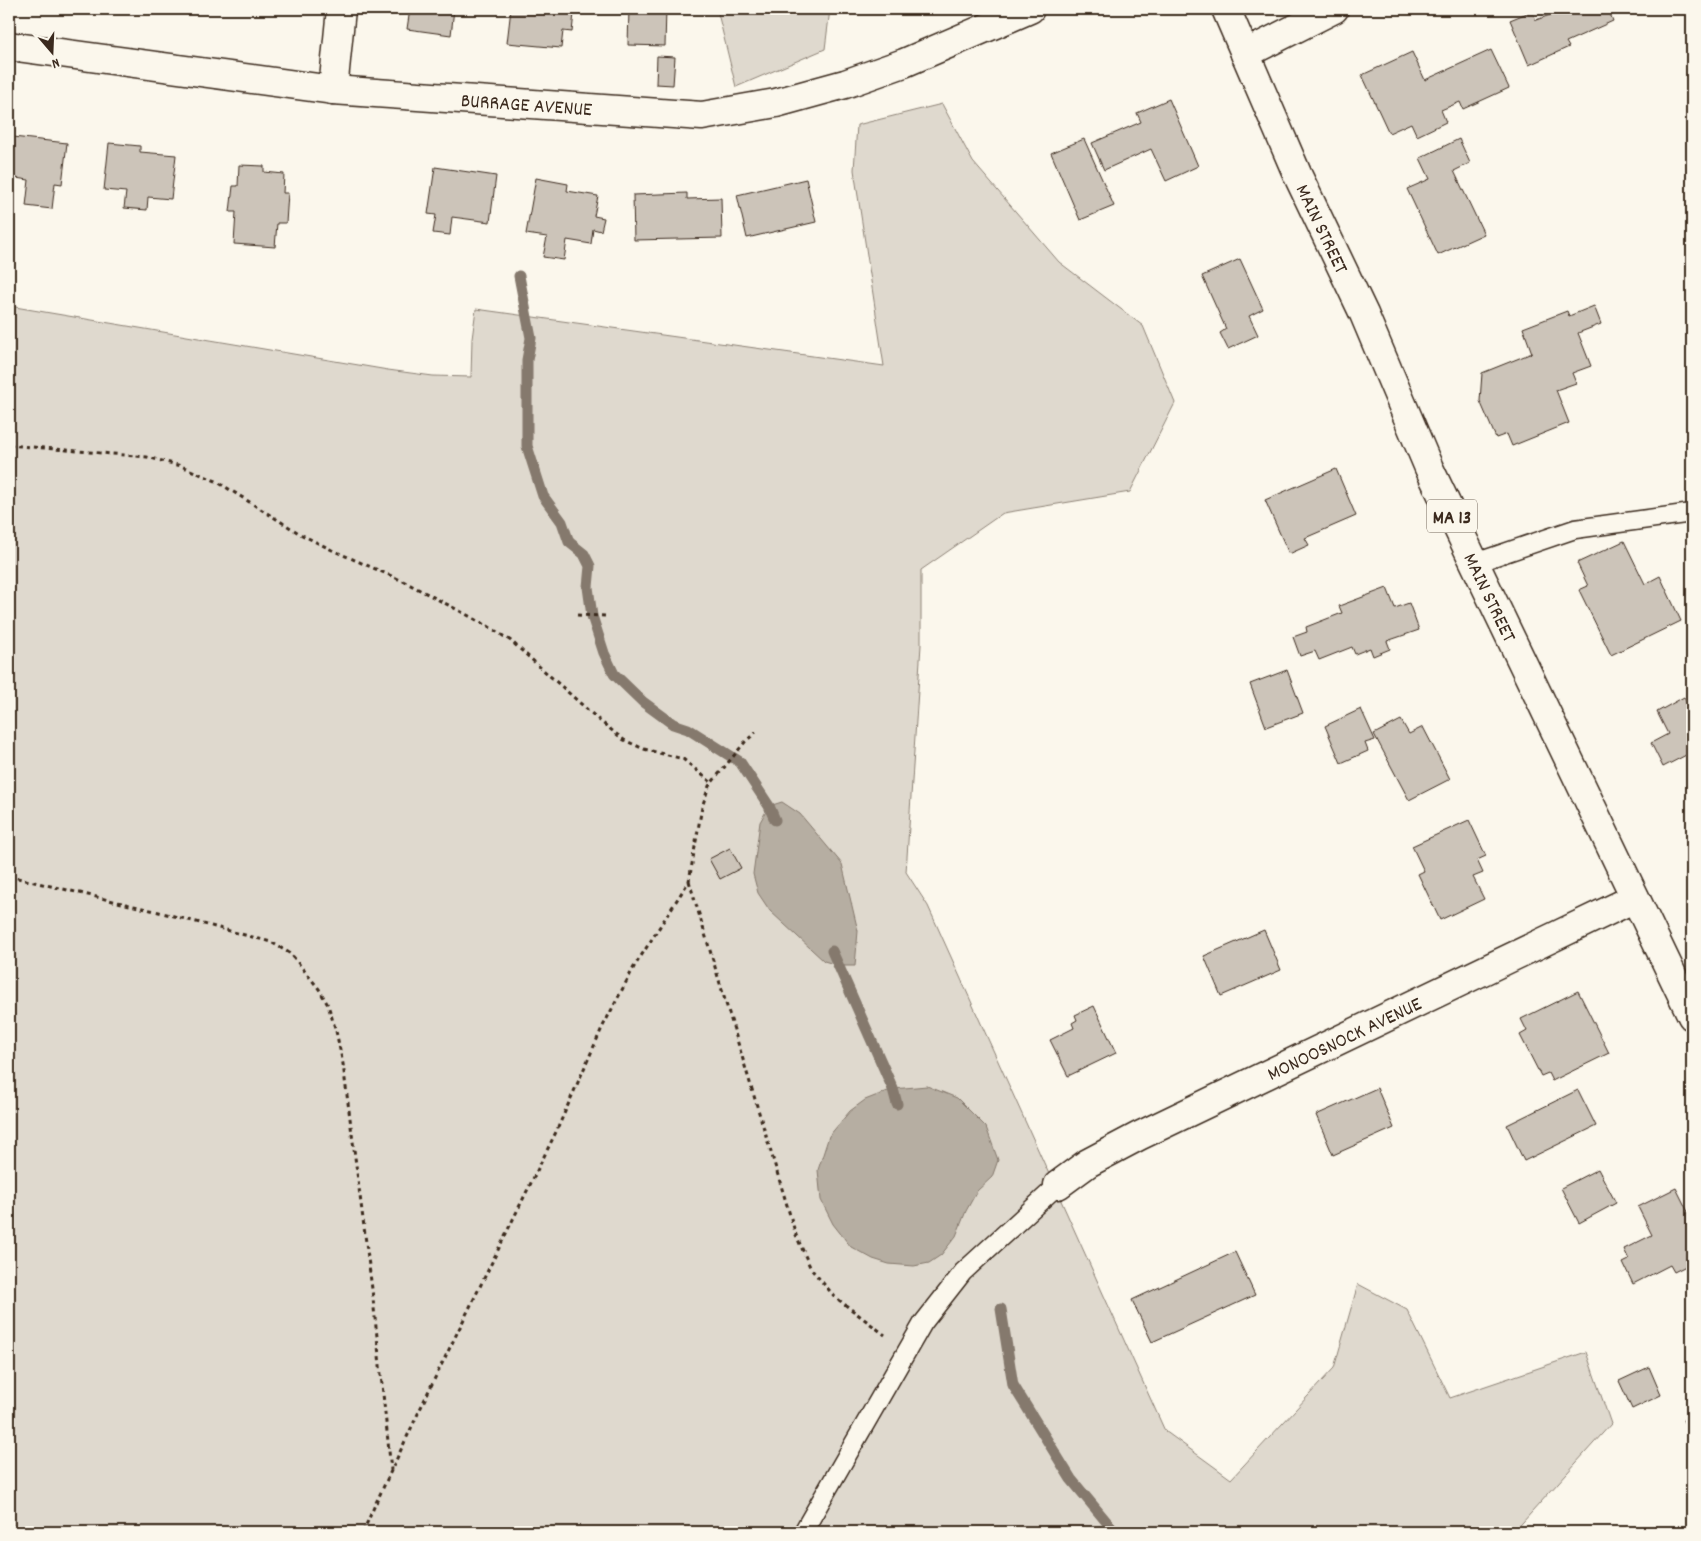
<svg xmlns="http://www.w3.org/2000/svg" width="1701" height="1541" font-family="Dekko,sans-serif">
	<rect width="100%" height="100%" fill="#fbf7ec"/>
	<filter id="ink" filterUnits="userSpaceOnUse"><feTurbulence type="fractalNoise" baseFrequency=".02" numOctaves="2"/><feDisplacementMap in="SourceGraphic" scale="10" xChannelSelector="R" yChannelSelector="G"/><feConvolveMatrix kernelMatrix="1 2 1 2 8 2 1 2 1" color-interpolation-filters="sRGB"/></filter>
	<g filter="url(#ink)">
		<g fill="#dfd9ce" stroke="#8d8276">
			<polygon points="717,9 830,9 825,49 736,87"/>
			<polygon points="942,104 973,162 1059,262 1143,326 1175,403 1130,492 1003,513 921,570 921,645 906,872 928,906 1165,1431 1231,1479 1334,1368 1358,1284 1407,1310 1450,1398 1586,1352 1611,1424 1514,1532 9,1532 9,306 388,370 433,376 471,377 472,339 476,309 884,366 854,170 857,125"/>
		</g>
		<g fill="#b6aea2" stroke="#85796d">
			<polygon points="782,802 800,814 842,864 858,931 855,966 841,966 824,961 770,911 758,893 753,874 760,822 769,806"/>
			<polygon points="927,1086 957,1098 986,1127 998,1160 992,1177 977,1191 966,1211 956,1236 941,1255 929,1263 914,1266 889,1264 873,1259 851,1247 833,1224 821,1200 818,1170 829,1136 850,1111 865,1100 893,1089"/>
		</g>
		<g fill="none" stroke-linecap="round" stroke-linejoin="round">
			<g stroke="#85796d" stroke-width="11">
				<polyline points="519,276 531,338 527,360 527,446 543,496 562,522 569,542 584,554 590,566 588,587 592,616 604,653 614,674 643,702 673,724 688,729 740,762 769,806 775,820"/>
				<polyline points="832,951 893,1089 897,1104"/>
				<polyline points="1001,1309 1013,1385 1071,1479 1115,1532"/>
			</g>
		</g>
		<g fill="#ccc4b9" stroke="#3b2a1e">
			<polygon points="410,9 454,9 451,35 407,29"/>
			<polygon points="511,9 574,13 572,32 563,31 561,48 507,43"/>
			<polygon points="629,9 666,9 665,46 628,45"/>
			<polygon points="1547,9 1608,9 1613,21 1566,42 1569,47 1529,65 1510,20 1532,11 1536,20 1550,15"/>
			<polygon points="1491,50 1509,88 1463,109 1460,102 1441,110 1446,122 1417,136 1411,123 1389,133 1362,75 1412,52 1425,80"/>
			<polygon points="657,56 675,57 673,85 656,84"/>
			<polygon points="1169,99 1198,166 1166,181 1151,149 1104,170 1092,143 1141,122 1137,113"/>
			<polygon points="9,130 14,131 13,137 67,143 62,184 55,183 52,209 26,206 29,180 9,177"/>
			<polygon points="1084,139 1114,206 1080,220 1051,153"/>
			<polygon points="1459,139 1470,163 1454,171 1484,234 1438,255 1407,189 1430,179 1420,158"/>
			<polygon points="109,143 140,146 140,152 176,155 171,199 148,197 147,210 124,208 126,192 104,190"/>
			<polygon points="239,165 264,166 264,172 284,174 283,193 288,193 286,223 277,223 275,247 234,244 236,212 230,212 233,186 238,186"/>
			<polygon points="435,167 496,176 490,222 452,217 450,235 433,233 436,215 428,214"/>
			<polygon points="536,178 568,184 567,191 598,196 594,216 604,218 601,231 593,229 591,244 567,240 564,260 543,257 547,237 526,234"/>
			<polygon points="806,179 816,222 747,238 737,195"/>
			<polygon points="687,193 687,199 721,198 722,238 634,240 633,195"/>
			<polygon points="1240,259 1263,309 1249,316 1258,335 1228,349 1220,333 1226,329 1202,276"/>
			<polygon points="1594,306 1601,324 1578,333 1591,366 1572,373 1576,383 1556,390 1569,423 1512,446 1507,434 1496,438 1480,401 1482,373 1532,353 1523,328 1567,311 1569,316"/>
			<polygon points="1336,469 1356,516 1305,538 1309,545 1289,554 1265,500"/>
			<polygon points="1624,541 1645,584 1660,576 1681,621 1611,655 1579,590 1588,586 1577,563"/>
			<polygon points="1387,588 1395,608 1409,603 1419,630 1387,641 1390,649 1373,656 1370,648 1355,654 1352,647 1319,660 1315,651 1300,656 1293,637 1307,632 1306,627 1342,613 1339,606"/>
			<polygon points="1287,670 1303,713 1266,727 1250,684"/>
			<polygon points="1684,697 1688,705 1692,703 1692,752 1663,767 1651,743 1668,734 1657,712"/>
			<polygon points="1361,709 1375,740 1365,743 1368,751 1341,763 1325,726"/>
			<polygon points="1401,720 1409,734 1423,727 1450,779 1409,800 1374,734"/>
			<polygon points="1469,820 1486,856 1477,860 1483,873 1473,877 1484,899 1440,920 1418,874 1424,871 1412,846"/>
			<polygon points="730,848 741,868 720,879 709,859"/>
			<polygon points="1264,930 1281,970 1221,996 1204,956"/>
			<polygon points="1578,991 1609,1053 1552,1081 1548,1073 1541,1076 1520,1035 1527,1031 1521,1019"/>
			<polygon points="1094,1006 1116,1053 1068,1076 1050,1040 1074,1028 1072,1023 1077,1020 1075,1015"/>
			<polygon points="1377,1088 1394,1128 1333,1155 1316,1115"/>
			<polygon points="1578,1090 1596,1126 1524,1161 1507,1125"/>
			<polygon points="1598,1169 1616,1203 1579,1223 1561,1188"/>
			<polygon points="1676,1188 1689,1214 1692,1212 1692,1252 1690,1253 1692,1263 1674,1272 1670,1265 1633,1284 1623,1263 1629,1260 1624,1249 1652,1235 1638,1207"/>
			<polygon points="1235,1252 1255,1295 1152,1342 1132,1300"/>
			<polygon points="1649,1367 1661,1395 1632,1409 1619,1381"/>
			<polygon points="1692,1416 1692,1439 1683,1420"/>
		</g>
		<g fill="none" stroke-linecap="round" stroke-linejoin="round">
			<defs>
				<g id="lane">
					<polyline points="1475,563 1575,529 1692,513"/>
					<polyline points="803,1532 923,1323 963,1272 1058,1185"/>
				</g>
				<g id="street">
					<path id="s1" d="M 9,46 L 333,90 L 702,116 L 776,103 L 845,84 L 904,63 L 1030,9"/>
					<polyline points="1245,54 1334,9"/>
					<polyline points="333,90 341,9"/>
					<path id="s2" d="M 1058,1185 L 1088,1163 L 1139,1136 L 1635,898"/>
				</g>
				<g id="primary">
					<path id="s3" d="M 1226,9 L 1298,176 L 1364,314 L 1429,468 L 1692,1016"/>
				</g>
			</defs>
			<use href="#lane" stroke="#3b2a1e" stroke-width="21"/>
			<use href="#street" stroke="#3b2a1e" stroke-width="31"/>
			<use href="#primary" stroke="#3b2a1e" stroke-width="31"/>
			<g stroke="#3b2a1e" stroke-width="3" stroke-dasharray="4 4" stroke-linecap="butt">
				<polyline points="9,445 147,457 181,466 216,481 302,535 332,550 403,581 488,626 511,641 600,721 624,740 644,749 683,759 712,783"/>
				<polyline points="577,615 608,616"/>
				<polyline points="9,876 159,912 271,942 291,954 319,989 328,1005 336,1031 343,1064 372,1289 391,1470"/>
				<polyline points="689,881 796,1235 811,1269 835,1297 885,1335"/>
				<polyline points="363,1532 374,1507 431,1386 556,1132 602,1028 634,967 689,881 702,807 709,786 745,742 756,732"/>
			</g>
			<use href="#lane" stroke="#fbf7ec" stroke-width="18"/>
			<use href="#street" stroke="#fbf7ec" stroke-width="28"/>
			<use href="#primary" stroke="#fbf7ec" stroke-width="28"/>
		</g>
	</g>
	<g text-anchor="middle" stroke-width="4" stroke-linejoin="round" paint-order="stroke">
		<rect fill="#fbf7ec" stroke="#75685c" stroke-width="1" x="1427" y="499.5" width="50" height="33" rx="4"/>
		<g font-size="19" font-weight="bold" fill="#3b2a1e">
			<text x="1452" y="523">MA 13</text>
		</g>
		<g font-size="20" fill="#3b2a1e" stroke="#fbf7ec">
			<text dy="7" stroke="none"><textPath href="#s1" startOffset="521">BURRAGE AVENUE</textPath></text>
			<text dy="7" stroke="none"><textPath href="#s3" startOffset="240">MAIN STREET</textPath></text>
			<text dy="7" stroke="none"><textPath href="#s3" startOffset="645">MAIN STREET</textPath></text>
			<text dy="7" stroke="none"><textPath href="#s2" startOffset="322">MONOOSNOCK AVENUE</textPath></text>
		</g>
	</g>
	<rect width="1701" height="1541" fill="none" stroke="#fbf7ec" stroke-width="30"/>
	<rect x="15" y="15" width="1671" height="1511" fill="none" stroke="#3b2a1e" stroke-width="2" filter="url(#ink)"/>
	<g transform="translate(52 52) rotate(161)" stroke="#fbf7ec" stroke-width="4" paint-order="stroke">
	<path d="M0-4L9 19L0 12L-9 19Z" fill="#3b2a1e"/>
	<text y="-8" font-size="14" font-weight="bold" text-anchor="middle" fill="#3b2a1e">N</text>
	</g>
</svg>
